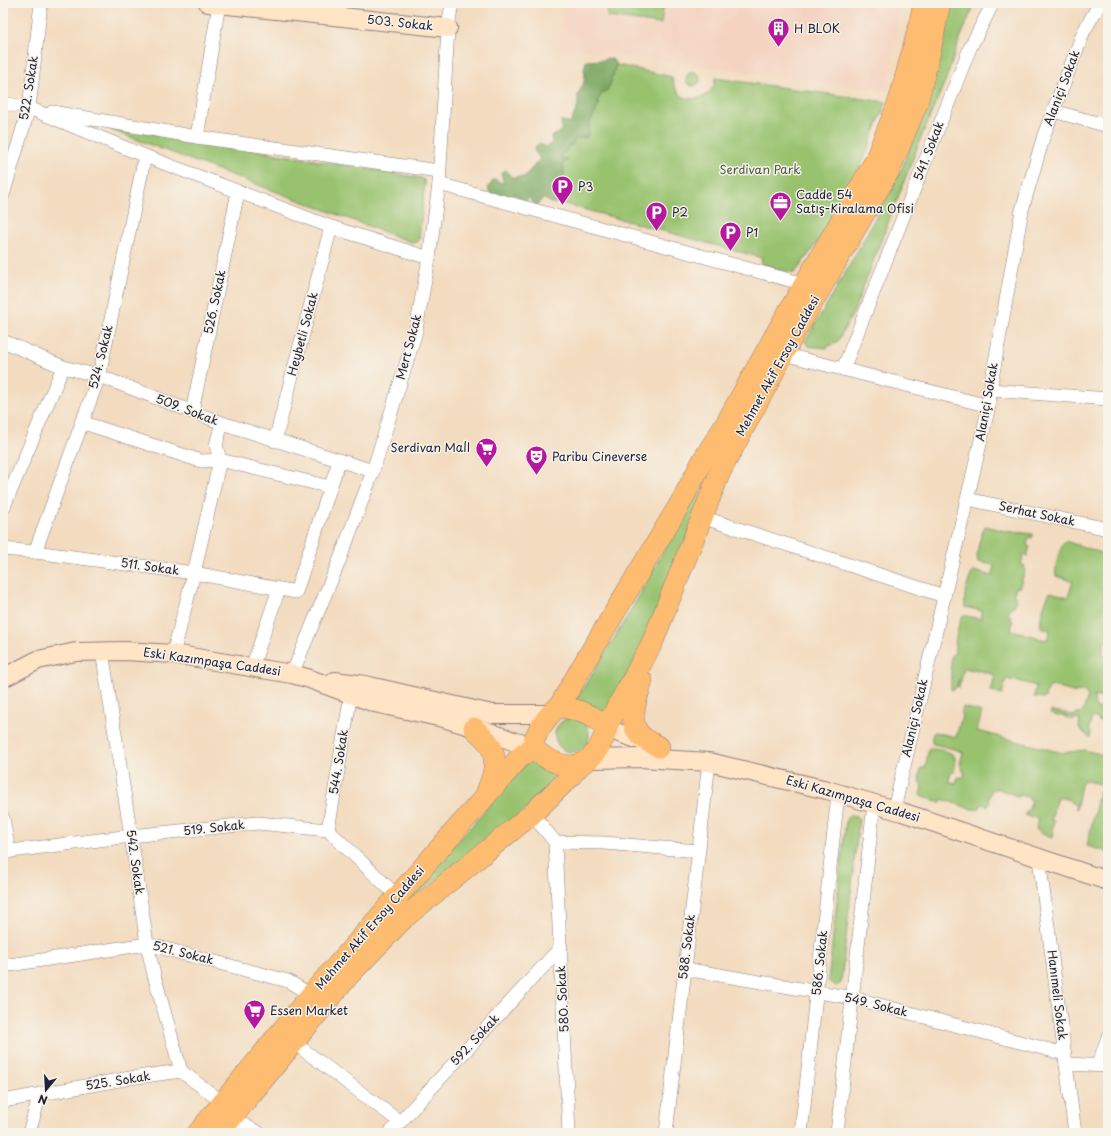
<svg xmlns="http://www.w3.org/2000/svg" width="1111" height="1136" font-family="'Playpen Sans',sans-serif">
	<rect width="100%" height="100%" fill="#f7f3e8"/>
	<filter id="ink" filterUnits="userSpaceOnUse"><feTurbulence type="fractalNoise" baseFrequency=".025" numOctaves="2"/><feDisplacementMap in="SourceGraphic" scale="8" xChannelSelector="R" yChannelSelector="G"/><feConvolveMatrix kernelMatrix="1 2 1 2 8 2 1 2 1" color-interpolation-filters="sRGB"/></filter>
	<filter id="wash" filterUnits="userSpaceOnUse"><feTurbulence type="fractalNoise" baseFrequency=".012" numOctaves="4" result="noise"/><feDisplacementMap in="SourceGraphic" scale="16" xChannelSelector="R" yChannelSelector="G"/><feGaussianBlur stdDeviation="0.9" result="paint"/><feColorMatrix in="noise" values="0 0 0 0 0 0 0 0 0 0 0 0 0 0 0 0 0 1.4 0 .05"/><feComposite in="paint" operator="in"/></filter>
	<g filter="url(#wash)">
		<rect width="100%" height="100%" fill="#f3dbbf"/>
		<polygon fill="#f4d3c0" points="566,3 901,3 888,91 559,47"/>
		<g fill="#98c26e" stroke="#5d7254">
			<polygon points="609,3 664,3 661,24 607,17"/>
			<polygon points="951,3 975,3 959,41 946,79 922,135 854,311 838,341 826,348 808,346 805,342 852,261 901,170 923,116 938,61"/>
			<path d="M 613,64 L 672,77 C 674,91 683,102 698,98 C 703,97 708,95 711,90 C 714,87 715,82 715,78 L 886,102 L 864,159 L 828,228 L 795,273 L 761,264 L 762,258 L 517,191 L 578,131 Z"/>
			<circle cx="693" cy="79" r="7"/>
			<polygon points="110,126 421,178 424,180 425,183 419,239 417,242 411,242 111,130 108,127"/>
			<path d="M 700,485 L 707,489 L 665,602 L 606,715 L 575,700 C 622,631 660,557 700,485 Z"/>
			<path d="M 985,526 L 1005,531 L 1033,534 L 1032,538 L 1029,537 L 1027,545 L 1030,547 L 1027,556 L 1024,555 L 1021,564 L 1025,566 L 1024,569 L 1025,570 L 1019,588 L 1016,587 L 1013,596 L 1017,597 L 1014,606 L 1011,606 L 1008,615 L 1011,616 L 1010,620 L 1013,621 L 1011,630 L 1037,637 L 1037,638 L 1047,640 L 1050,630 L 1041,627 C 1039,618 1045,601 1050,592 L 1068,597 L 1073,581 L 1056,576 C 1054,566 1060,549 1065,541 L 1108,555 L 1108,592 L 1105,591 L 1103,597 L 1106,599 L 1105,603 L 1108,604 L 1108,641 L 1105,641 L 1102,655 L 1108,657 L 1108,699 L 1094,696 L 1095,708 L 1108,710 L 1108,723 L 1098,721 L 1098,719 L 1092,717 L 1089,729 L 1091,733 L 1090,738 L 1079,728 L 1080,720 L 1075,718 L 1074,720 L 1066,718 L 1066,716 L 1060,715 L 1059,716 L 1050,714 L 1051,711 L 1067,713 L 1067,714 L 1075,716 L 1076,713 L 1082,714 L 1088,696 L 1086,695 L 1086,693 L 1076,691 L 1076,693 L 1052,686 L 1051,687 L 1048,687 L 1045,698 L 1034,697 L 1036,686 L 1015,680 L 1014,681 L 1006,679 L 1002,694 L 991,691 L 995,675 L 974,669 L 973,670 L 964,668 L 959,688 L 957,686 L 959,679 L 955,689 L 953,690 L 951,690 L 951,655 L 954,654 C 956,651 954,648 955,645 C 956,635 959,623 963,615 L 980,619 L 982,611 L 965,607 C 963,597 968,580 973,571 L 993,576 L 994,565 L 978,562 C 975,552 981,535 985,526 Z"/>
			<path d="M 963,707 L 982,712 L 977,731 L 1063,753 L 1084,750 L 1108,756 L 1108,786 L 1083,780 C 1079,789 1079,799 1076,809 L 1075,804 L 1071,803 L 1070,800 L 1057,797 L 1051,820 L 1054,821 L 1052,831 L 1054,832 L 1052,838 L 1044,835 L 1036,829 L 1038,819 L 1025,815 L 1027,811 L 1028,811 L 1032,801 L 1029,800 L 1030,798 L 1020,795 L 1019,797 L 996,788 L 995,790 L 992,789 L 988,800 L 990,801 L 988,806 L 982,804 L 978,809 L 972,809 L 942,799 L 941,802 L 922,797 L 920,794 L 922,788 L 919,779 L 921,768 L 925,768 L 929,748 C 936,750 953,750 955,758 C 956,762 955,768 954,771 L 950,775 L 949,782 L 956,784 L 958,777 L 961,778 L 965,775 L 960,763 L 963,753 L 961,751 L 934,744 L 932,743 L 932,736 L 934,732 L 956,737 L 962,716 L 961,715 Z"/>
			<circle cx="572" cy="735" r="17"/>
			<polygon points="532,757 563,769 528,808 397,910"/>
			<polygon points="1099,792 1108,795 1108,852 1087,846"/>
			<polygon points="849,815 854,816 859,819 841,983 836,986 828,981 846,820"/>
		</g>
		<path fill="#7aa861" stroke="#4e654e" d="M 606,58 L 612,59 L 616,63 L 613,76 L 610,78 L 612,80 L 607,91 L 602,93 L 597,102 L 599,104 C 596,113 590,120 588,129 L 589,131 L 587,137 L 584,138 L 581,137 L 579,139 L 575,139 L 571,146 L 569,145 L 565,152 L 562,153 L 561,157 L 568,160 L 563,163 L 564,173 L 562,180 L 567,184 L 565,189 L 561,187 L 559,195 L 561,199 L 560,202 L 557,201 L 556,204 L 551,203 L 543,198 L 537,205 L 531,202 L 530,197 L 528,198 L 526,202 L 519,199 L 519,197 L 515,195 L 515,193 L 507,202 L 491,196 L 488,188 L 494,179 L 504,184 L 501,173 L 506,170 L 511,177 L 524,177 L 540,159 L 534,150 L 539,143 L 546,147 L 552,143 L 551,137 C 562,132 562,131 561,120 L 570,124 L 578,106 L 578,95 L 584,82 L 585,73 L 584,70 L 586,61 L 604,60 Z"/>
	</g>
	<g filter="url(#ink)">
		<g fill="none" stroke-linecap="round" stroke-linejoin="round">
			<defs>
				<g id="street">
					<polyline points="3,103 29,108 145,156 331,227 429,258"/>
					<polyline points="1053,111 1108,126"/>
					<polyline points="52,112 197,137 439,171"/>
					<polyline points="197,137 219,4"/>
					<polyline points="439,184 804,284"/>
					<polyline points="3,195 29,108 41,3"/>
					<polyline points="3,341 63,367 99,376 222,423 373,471"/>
					<polyline points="783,354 989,406"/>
					<polyline points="843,369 970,48 993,3"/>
					<polyline points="990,390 1108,399"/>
					<polyline points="192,412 238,192"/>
					<polyline points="81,422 201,461 220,460 330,487"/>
					<polyline points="275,441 331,227"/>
					<polyline points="967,499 1108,529"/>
					<polyline points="3,509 63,367"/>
					<polyline points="702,517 944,596"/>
					<polyline points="3,549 35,552 194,573 296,592 339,461"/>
					<polyline points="35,552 99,376 145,156"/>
					<polyline points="102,651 131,836 147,944 154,975 181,1071"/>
					<polyline points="173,654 194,573 220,460 216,445 222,423"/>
					<polyline points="252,667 279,589"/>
					<polyline points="292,674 340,559 373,471 415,335 429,258 439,184 448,28 452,3"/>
					<polyline points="894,809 989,406 990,390 1022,210 1044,135 1084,31 1100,3"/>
					<polyline points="532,814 555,842 569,1133"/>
					<polyline points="3,818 9,852"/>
					<polyline points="328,830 351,694"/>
					<polyline points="555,842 604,843 698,851"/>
					<polyline points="3,852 131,836 258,823 328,830 398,897"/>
					<polyline points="1039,858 1075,1133"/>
					<polyline points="3,966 147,944 288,981 311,995"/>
					<polyline points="685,969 853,998 1065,1054"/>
					<polyline points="293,1042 400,1122"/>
					<polyline points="1066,1064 1108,1066"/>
					<polyline points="1098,1065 1108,1037"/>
					<polyline points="3,1101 130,1078 181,1071 222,1102"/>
					<polyline points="231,1118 259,1133"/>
					<polyline points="29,1133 40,1094"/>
					<polyline points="390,1133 561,947"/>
					<polyline points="666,1133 709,762"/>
					<polyline points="801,1133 838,794"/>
					<polyline points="837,1133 874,804"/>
				</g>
				<g id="secondary">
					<polyline points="208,3 448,28"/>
					<polyline points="3,678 38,660 76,652 125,651 173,654 292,674 307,678 375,703 443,718 489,732 515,742 533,745"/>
					<polyline points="335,681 365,685 492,714 549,714"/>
					<polyline points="607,729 652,744"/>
					<polyline points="590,759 641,758 709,762 827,790 902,812 1108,881"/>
				</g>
				<g id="primary">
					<path d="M 642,681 C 637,700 624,725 645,739 C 649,742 654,744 659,747"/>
					<polyline points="559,707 587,658 680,504 703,460 724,427 782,323 843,217 874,163 899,101 915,42 924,3"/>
					<path d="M 559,707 C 574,708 598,716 607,729 C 592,773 566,775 532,748 C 535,734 547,714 559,707 Z"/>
					<polyline points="606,727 633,679 653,641 720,472 795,332 889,171 917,104 931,47 940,3"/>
					<path d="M 474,728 C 478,732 484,737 488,742 C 499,757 494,775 487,791"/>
					<polyline points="198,1133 311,995 519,758 532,748"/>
					<polyline points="219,1133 350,974 404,918 532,814 570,777 581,764"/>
				</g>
			</defs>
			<use href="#street" stroke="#8a7e7d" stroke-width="14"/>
			<use href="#secondary" stroke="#8a7e7d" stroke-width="20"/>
			<use href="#primary" stroke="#8a7e7d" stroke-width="22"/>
			<use href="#street" stroke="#fff" stroke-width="13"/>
			<use href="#secondary" stroke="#ffe4c6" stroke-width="18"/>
			<use href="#primary" stroke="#febc70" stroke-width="21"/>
		</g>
	</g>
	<defs>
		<symbol id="building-pin" viewBox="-11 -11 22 30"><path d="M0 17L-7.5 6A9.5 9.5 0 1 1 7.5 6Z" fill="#b5179e" stroke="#f7f3e8"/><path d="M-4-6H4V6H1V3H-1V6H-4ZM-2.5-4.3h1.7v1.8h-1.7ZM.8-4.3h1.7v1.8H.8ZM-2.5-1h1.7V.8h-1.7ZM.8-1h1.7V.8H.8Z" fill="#fff"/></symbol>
		<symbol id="parking-pin" viewBox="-11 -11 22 30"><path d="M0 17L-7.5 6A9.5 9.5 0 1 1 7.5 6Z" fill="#b5179e" stroke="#f7f3e8"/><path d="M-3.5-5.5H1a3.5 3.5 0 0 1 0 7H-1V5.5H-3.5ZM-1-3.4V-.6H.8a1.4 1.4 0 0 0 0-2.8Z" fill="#fff"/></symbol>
		<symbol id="office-pin" viewBox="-11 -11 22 30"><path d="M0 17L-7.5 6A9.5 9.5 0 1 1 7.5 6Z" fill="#b5179e" stroke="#f7f3e8"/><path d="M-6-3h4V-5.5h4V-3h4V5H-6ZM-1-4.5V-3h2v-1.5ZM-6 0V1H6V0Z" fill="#fff"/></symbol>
		<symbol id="supermarket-pin" viewBox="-11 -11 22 30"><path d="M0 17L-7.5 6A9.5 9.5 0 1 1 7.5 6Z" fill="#b5179e" stroke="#f7f3e8"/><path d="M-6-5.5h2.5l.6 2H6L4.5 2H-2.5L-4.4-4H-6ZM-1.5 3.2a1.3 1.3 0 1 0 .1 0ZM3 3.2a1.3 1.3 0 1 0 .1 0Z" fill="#fff"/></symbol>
		<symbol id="theatre-pin" viewBox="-11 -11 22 30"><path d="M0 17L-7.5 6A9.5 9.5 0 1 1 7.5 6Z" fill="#b5179e" stroke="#f7f3e8"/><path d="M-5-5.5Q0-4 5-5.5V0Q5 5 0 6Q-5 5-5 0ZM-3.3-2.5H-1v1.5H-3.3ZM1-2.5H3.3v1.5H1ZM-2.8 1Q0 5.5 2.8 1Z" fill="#fff"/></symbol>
	</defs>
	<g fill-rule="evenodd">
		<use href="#building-pin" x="766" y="16" width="25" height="34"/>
		<use href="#parking-pin" x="550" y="174" width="25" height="34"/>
		<use href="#office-pin" x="768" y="190" width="25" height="34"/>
		<use href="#parking-pin" x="644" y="200" width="25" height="34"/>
		<use href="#parking-pin" x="718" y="220" width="25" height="34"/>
		<use href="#supermarket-pin" x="474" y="436" width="25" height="34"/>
		<use href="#theatre-pin" x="524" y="444" width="25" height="34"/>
		<use href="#supermarket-pin" x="242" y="998" width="25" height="34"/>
	</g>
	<g text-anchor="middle" stroke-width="3" stroke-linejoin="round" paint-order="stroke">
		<g font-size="12" fill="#22223b" stroke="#f7f3e8">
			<text transform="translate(400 23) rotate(6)" y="4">503. Sokak</text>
			<text transform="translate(29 88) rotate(-81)" y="4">522. Sokak</text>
			<text transform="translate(1062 88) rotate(-69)" y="4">Alaniçi Sokak</text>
			<text transform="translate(929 151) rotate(-69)" y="4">541. Sokak</text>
			<text transform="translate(215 302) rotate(-78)" y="4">526. Sokak</text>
			<text transform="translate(303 334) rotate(-75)" y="4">Heybetli Sokak</text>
			<text transform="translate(409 347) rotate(-75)" y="4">Mert Sokak</text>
			<text transform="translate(101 357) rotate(-76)" y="4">524. Sokak</text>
			<text transform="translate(778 366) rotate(-61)" y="4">Mehmet Akif Ersoy Caddesi</text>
			<text transform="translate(987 402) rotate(-80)" y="4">Alaniçi Sokak</text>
			<text transform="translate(187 410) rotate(21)" y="4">509. Sokak</text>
			<text transform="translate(1037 514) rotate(12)" y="4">Serhat Sokak</text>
			<text transform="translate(150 567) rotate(8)" y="4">511. Sokak</text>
			<text transform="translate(212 662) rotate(8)" y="4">Eski Kazımpaşa Caddesi</text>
			<text transform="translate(915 718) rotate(-77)" y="4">Alaniçi Sokak</text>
			<text transform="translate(339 762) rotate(-81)" y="4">544. Sokak</text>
			<text transform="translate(853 799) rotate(16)" y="4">Eski Kazımpaşa Caddesi</text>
			<text transform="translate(214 828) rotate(-6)" y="4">519. Sokak</text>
			<text transform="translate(135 862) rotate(82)" y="4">542. Sokak</text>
			<text transform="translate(370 928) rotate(-49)" y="4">Mehmet Akif Ersoy Caddesi</text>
			<text transform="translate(687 947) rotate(-83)" y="4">588. Sokak</text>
			<text transform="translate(183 953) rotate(14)" y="4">521. Sokak</text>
			<text transform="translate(820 963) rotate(-84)" y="4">586. Sokak</text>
			<text transform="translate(1057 995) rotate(83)" y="4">Hanımeli Sokak</text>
			<text transform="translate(563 999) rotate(-93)" y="4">580. Sokak</text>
			<text transform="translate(876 1005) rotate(14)" y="4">549. Sokak</text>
			<text transform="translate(475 1040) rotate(-47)" y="4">592. Sokak</text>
			<text transform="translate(118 1081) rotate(-9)" y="4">525. Sokak</text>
		</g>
		<g font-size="12" fill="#22223b" stroke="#f7f3e8" text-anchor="start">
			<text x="794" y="33">H BLOK</text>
			<text x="578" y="191">P3</text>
			<text x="796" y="199">Cadde 54<tspan x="796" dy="14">Satış-Kiralama Ofisi</tspan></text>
			<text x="672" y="217">P2</text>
			<text x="746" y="237">P1</text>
			<text x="470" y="452" text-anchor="end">Serdivan Mall</text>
			<text x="552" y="461">Paribu Cineverse</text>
			<text x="270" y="1015">Essen Market</text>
		</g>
		<g font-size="12" fill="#4b5a4d" stroke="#f7f3e8">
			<text x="760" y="174">Serdivan Park</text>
		</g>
	</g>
	<rect width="1111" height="1136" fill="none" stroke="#f7f3e8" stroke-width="16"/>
	<g transform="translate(46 1090) rotate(198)" stroke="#f7f3e8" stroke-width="3" paint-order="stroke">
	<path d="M0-3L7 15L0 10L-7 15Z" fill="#22223b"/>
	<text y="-6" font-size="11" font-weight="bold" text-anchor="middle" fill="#22223b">N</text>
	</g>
</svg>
